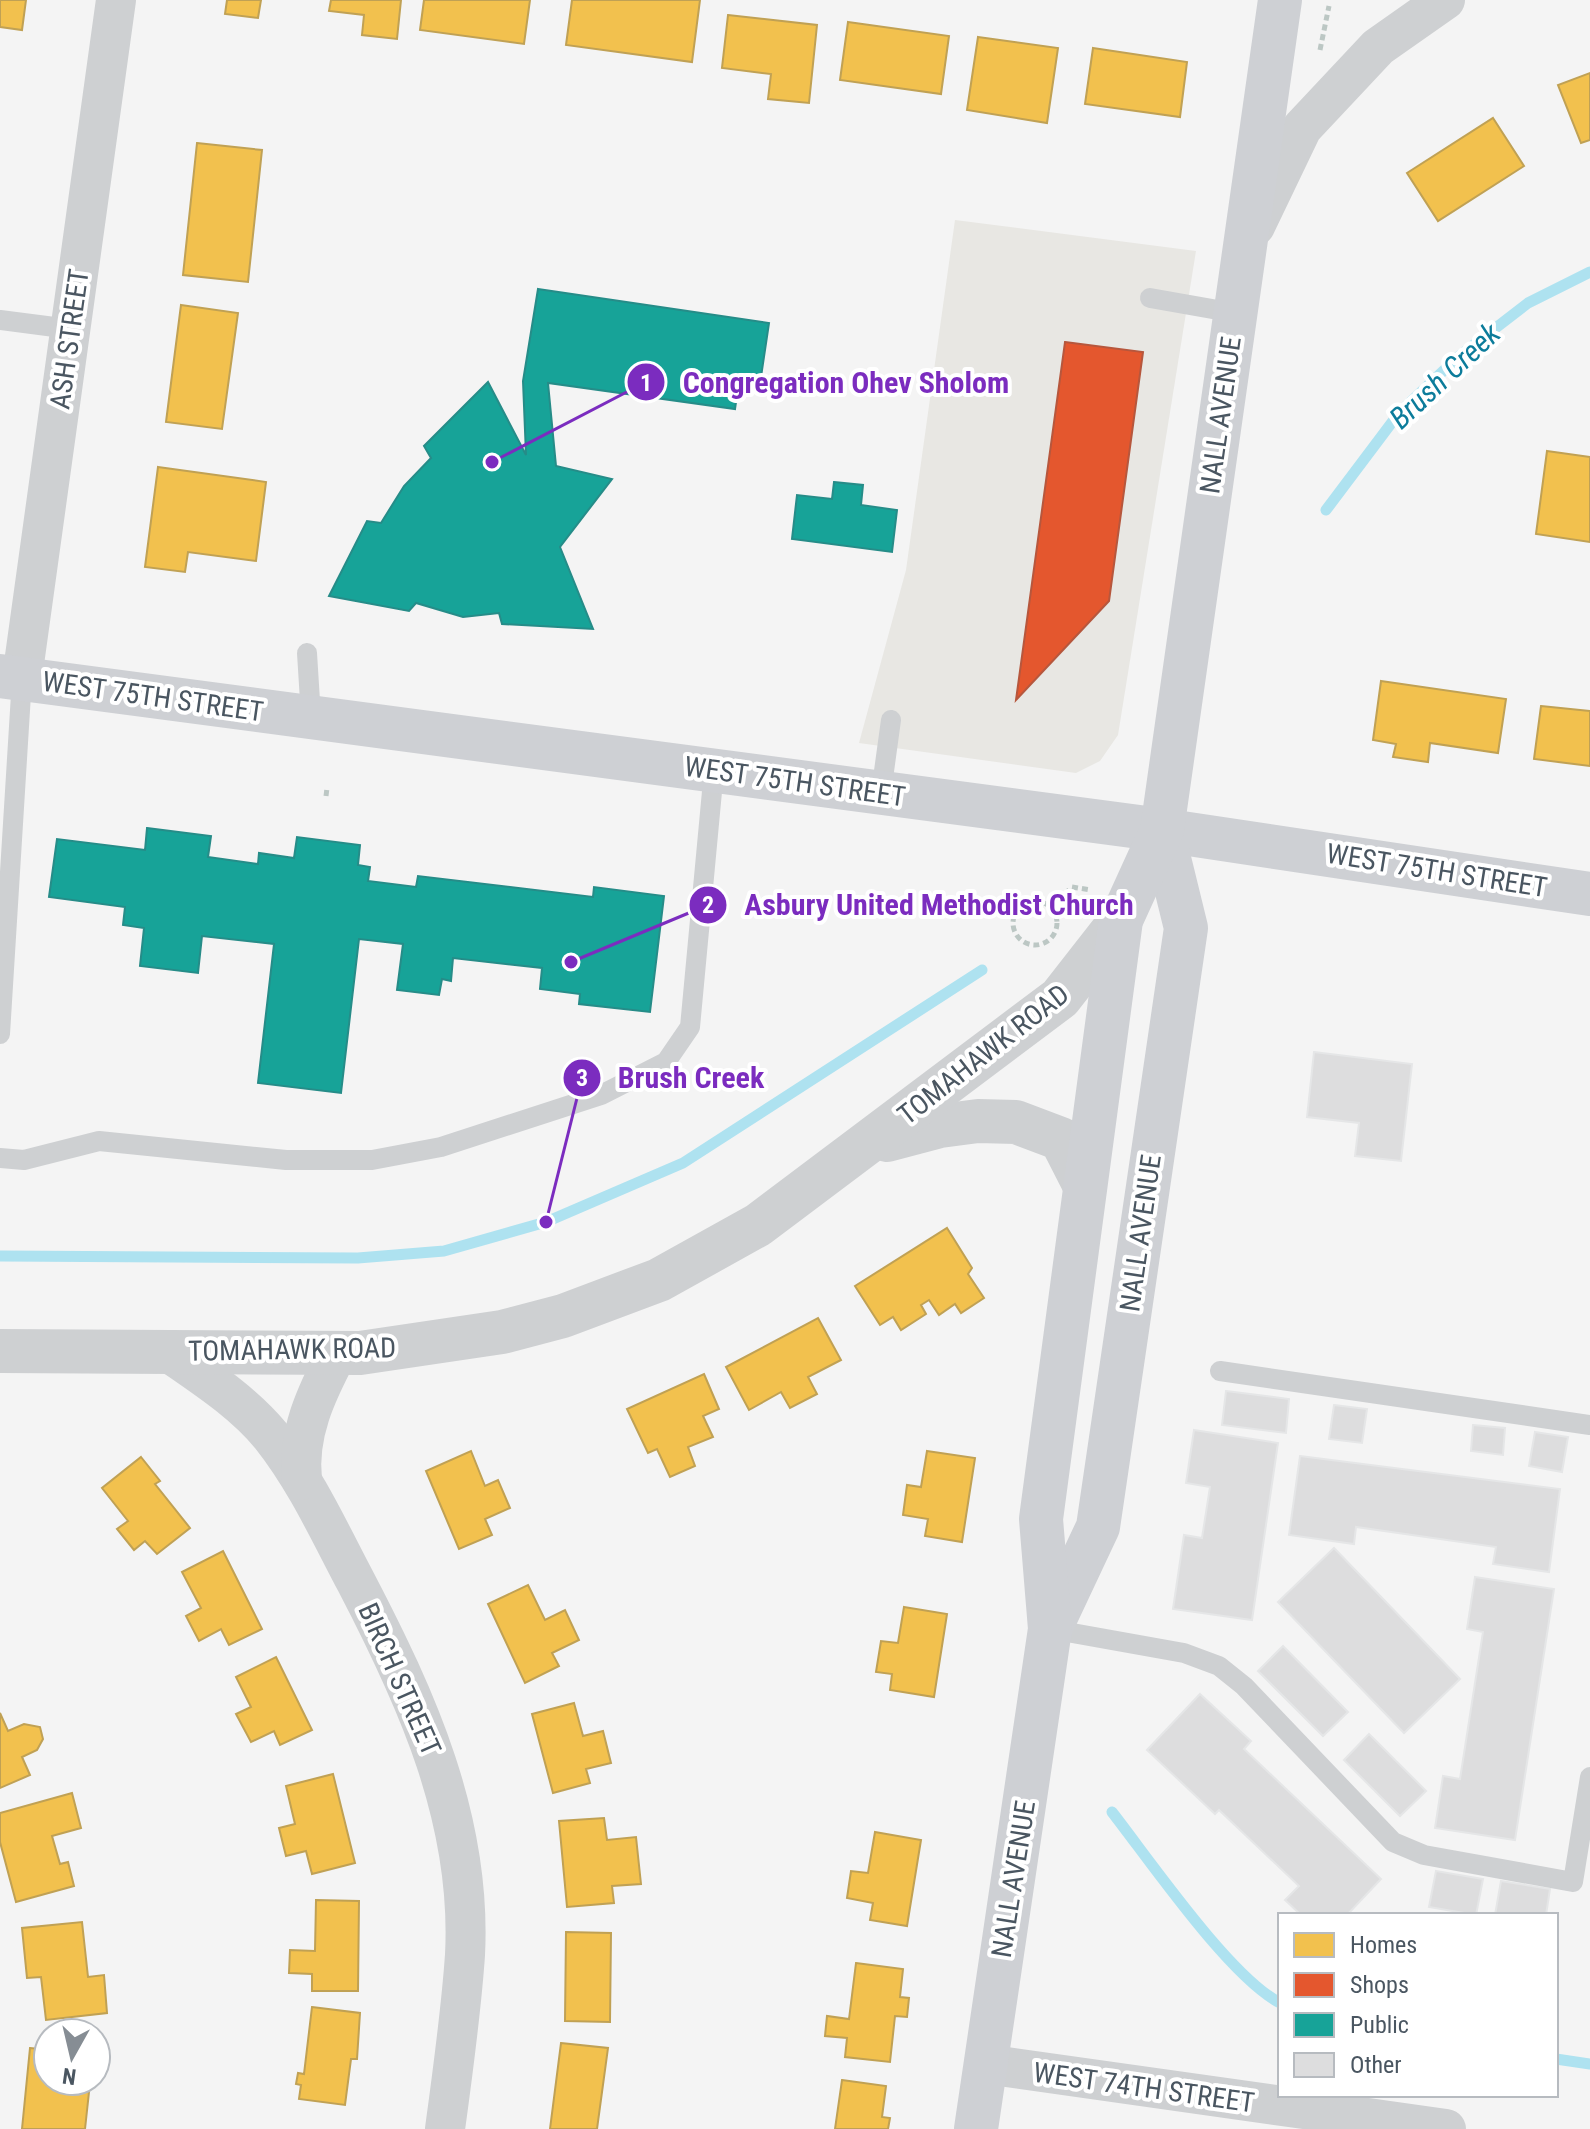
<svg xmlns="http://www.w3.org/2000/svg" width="1590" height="2129" font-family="'Roboto Condensed',sans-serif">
	<rect width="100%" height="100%" fill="#f4f4f4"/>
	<polygon fill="#e8e7e3" points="955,220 1196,251 1118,735 1100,761 1076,773 859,743 906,570"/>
	<g fill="#f2c14e" stroke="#c0a154" stroke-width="2">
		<polygon points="0,0 26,0 22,30 0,27"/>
		<polygon points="227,0 261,0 258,18 225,14"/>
		<polygon points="331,0 401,0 397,39 362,35 364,15 329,11"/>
		<polygon points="424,0 530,0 524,44 420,30"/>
		<polygon points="572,0 700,0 692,62 566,45"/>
		<polygon points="728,15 817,25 809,103 768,99 771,74 722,68"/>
		<polygon points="848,22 949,36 941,94 840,80"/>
		<polygon points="978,37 1058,48 1047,123 967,110"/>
		<polygon points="1093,48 1187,62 1180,117 1085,104"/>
		<polygon points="1590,73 1590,140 1581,143 1558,85"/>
		<polygon points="1493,118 1524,166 1438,221 1407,173"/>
		<polygon points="197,143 262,150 248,282 183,275"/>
		<polygon points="181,305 238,313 222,429 166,422"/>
		<polygon points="1547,451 1590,457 1590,542 1536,534"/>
		<polygon points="158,467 266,482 256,561 188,552 185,572 145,567"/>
		<polygon points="1381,681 1506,699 1498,753 1430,743 1428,762 1393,757 1396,744 1373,740"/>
		<polygon points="1541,706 1590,711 1590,766 1534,759"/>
		<polygon points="947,1228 972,1268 968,1274 984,1298 961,1313 955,1304 939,1315 929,1300 921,1305 926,1314 901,1330 893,1317 880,1325 855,1286"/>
		<polygon points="818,1318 841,1360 808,1377 817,1394 790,1408 781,1392 749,1410 726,1367"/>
		<polygon points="704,1374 719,1409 703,1416 713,1437 688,1447 695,1466 670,1477 657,1449 648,1453 627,1409"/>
		<polygon points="471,1451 485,1486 498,1480 510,1508 485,1519 492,1535 459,1549 426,1471"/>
		<polygon points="927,1451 975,1458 962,1542 925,1536 928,1519 903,1515 907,1485 921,1487"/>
		<polygon points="141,1457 160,1481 155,1484 190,1528 157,1554 145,1541 134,1550 117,1529 128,1521 102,1488"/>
		<polygon points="223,1551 262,1629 229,1645 221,1629 199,1641 186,1616 201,1608 182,1572"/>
		<polygon points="528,1585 545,1620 565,1610 579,1640 552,1653 559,1666 525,1683 488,1604"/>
		<polygon points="904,1607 947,1614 934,1697 890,1690 892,1674 876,1672 881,1641 898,1643"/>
		<polygon points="276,1657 312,1730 280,1745 274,1731 251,1742 236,1714 251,1707 236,1677"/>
		<polygon points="574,1703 583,1736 603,1731 611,1763 586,1769 590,1783 553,1793 532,1714"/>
		<polygon points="0,1713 8,1731 24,1724 40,1727 43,1739 37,1750 22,1757 30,1775 0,1788"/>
		<polygon points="333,1774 355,1863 312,1874 306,1851 286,1856 279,1828 295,1824 286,1786"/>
		<polygon points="72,1793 81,1828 52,1836 60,1864 68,1862 74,1886 16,1902 0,1842 0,1813"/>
		<polygon points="604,1818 607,1840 636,1837 641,1884 612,1886 614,1903 567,1907 559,1821"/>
		<polygon points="875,1832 921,1840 907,1926 870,1920 873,1903 847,1898 851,1871 868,1873"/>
		<polygon points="316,1900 359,1901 358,1991 312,1991 312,1974 289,1973 290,1950 315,1951"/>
		<polygon points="82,1922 88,1977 104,1975 107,2013 46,2020 41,1977 27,1978 22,1928"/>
		<polygon points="566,1932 611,1933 610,2022 565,2021"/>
		<polygon points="856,1963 903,1969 900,1997 909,1998 907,2017 895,2016 890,2062 845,2057 847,2038 825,2036 827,2016 849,2019"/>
		<polygon points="312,2007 360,2013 357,2059 351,2059 345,2105 299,2099 301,2085 296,2084 298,2073 304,2074"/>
		<polygon points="561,2043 608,2048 597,2129 550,2129"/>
		<polygon points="30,2048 48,2050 48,2081 76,2081 75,2091 89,2092 85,2129 22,2129"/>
		<polygon points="842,2080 886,2086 882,2117 890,2118 888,2129 835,2129"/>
	</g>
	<polygon fill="#e4572e" stroke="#b6573d" stroke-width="2" points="1065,342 1143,352 1109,601 1016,700"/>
	<g fill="#17a398" stroke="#268c88" stroke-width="2">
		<polygon points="538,289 769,323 761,377 740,374 735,409 548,383 556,466 612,479 560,547 593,629 502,624 499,613 463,617 416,603 409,611 329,596 367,521 381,523 404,486 431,458 424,446 488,382 526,455 523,381"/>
		<polygon points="834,482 863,485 861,505 897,510 892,552 792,539 797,495 832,499"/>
		<polygon points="147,828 211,836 208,857 258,864 259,853 294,858 297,837 360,845 358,865 370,867 368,881 416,887 418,876 593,897 594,887 664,896 650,1012 579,1004 580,994 540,989 542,968 453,958 451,981 442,979 439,995 397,990 403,944 359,939 341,1093 258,1083 274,944 202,936 198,973 140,966 144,928 123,925 125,907 49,897 57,839 145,850"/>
	</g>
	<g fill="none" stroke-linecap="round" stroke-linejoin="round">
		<g stroke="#aee2f0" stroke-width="11">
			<polyline points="1326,510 1399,413 1458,357 1528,303 1590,272"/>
			<polyline points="0,1256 358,1258 444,1251 546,1222 683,1163 982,970"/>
			<path d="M 1112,1812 C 1151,1862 1229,1976 1280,2003"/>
			<polyline points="1556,2059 1590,2064"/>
		</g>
	</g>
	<g fill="#ddddde" stroke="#e5e6e7" stroke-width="2">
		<polygon points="1314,1052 1412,1064 1401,1161 1355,1156 1359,1123 1307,1117"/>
		<polygon points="1226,1391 1289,1399 1286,1433 1222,1425"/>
		<polygon points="1334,1405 1367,1409 1362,1443 1329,1439"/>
		<polygon points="1473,1425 1505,1428 1503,1455 1471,1451"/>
		<polygon points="1194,1430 1278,1443 1252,1620 1173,1609 1184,1535 1202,1538 1210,1487 1186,1483"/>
		<polygon points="1535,1432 1568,1437 1562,1472 1529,1466"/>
		<polygon points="1300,1456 1560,1489 1549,1572 1493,1564 1496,1547 1356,1527 1354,1544 1289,1535"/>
		<polygon points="1334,1548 1460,1679 1404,1733 1278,1602"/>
		<polygon points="1475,1577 1554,1589 1515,1840 1435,1828 1443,1776 1460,1779 1483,1632 1467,1629"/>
		<polygon points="1283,1646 1348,1712 1323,1736 1258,1671"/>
		<polygon points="1200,1694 1251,1741 1244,1749 1381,1879 1347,1915 1301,1915 1285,1900 1299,1886 1219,1810 1215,1814 1147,1750"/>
		<polygon points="1369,1734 1426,1791 1400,1816 1344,1760"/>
		<polygon points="1436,1871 1483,1879 1476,1915 1429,1907"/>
		<polygon points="1501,1881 1550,1889 1546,1915 1495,1915"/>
	</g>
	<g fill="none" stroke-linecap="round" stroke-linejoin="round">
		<g stroke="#bcc7c4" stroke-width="5" stroke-dasharray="6 4" stroke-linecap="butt">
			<polyline points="1320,50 1329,6"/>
			<polyline points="326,796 327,788"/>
			<polyline points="1072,887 1091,890"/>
			<circle cx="1035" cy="923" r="22"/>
			<polyline points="1050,906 1069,890"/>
		</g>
		<g stroke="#ced0d2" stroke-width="20">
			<polyline points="1150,298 1235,313"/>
			<polyline points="0,320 70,329"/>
			<polyline points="307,653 311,717"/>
			<polyline points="881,793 891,720"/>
			<polyline points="0,1034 22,678"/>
			<polyline points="0,1158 24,1160 99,1141 286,1160 372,1160 441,1147 601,1095 666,1062 690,1027 714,770"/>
			<polyline points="1220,1371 1590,1425"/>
			<polyline points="1050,1629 1184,1653 1219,1666 1244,1686 1393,1842 1424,1855 1573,1882 1590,1777"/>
		</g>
		<g stroke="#ced0d2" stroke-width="40">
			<polyline points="1255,226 1302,128 1378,47 1445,0"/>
			<polyline points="22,678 116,0"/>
			<path d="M 168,1352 C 204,1377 243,1402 271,1436 C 306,1480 330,1533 356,1582 C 417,1699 472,1820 465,1955 C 461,2013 453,2071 445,2129"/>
			<path d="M 302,1480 C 297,1434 316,1394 337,1354"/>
			<polyline points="985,2064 1446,2129"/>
		</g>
		<g stroke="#ced0d2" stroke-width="44">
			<polyline points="887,1140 940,1126 978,1121 1016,1122 1061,1139 1085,1186"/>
			<polyline points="0,1351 360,1353 502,1332 563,1316 659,1280 758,1225 1060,998 1121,920"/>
		</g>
		<g stroke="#ced0d4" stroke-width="44">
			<polyline points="0,676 1162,830 1590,894"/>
			<polyline points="1051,1627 1098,1527 1186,928 1162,830"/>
			<polyline points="976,2129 1050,1629 1041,1519 1121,920 1162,830 1280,0"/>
		</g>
	</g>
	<g text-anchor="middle" stroke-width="8" stroke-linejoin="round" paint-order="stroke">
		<g font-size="28" fill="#4a5661" stroke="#fff">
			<text transform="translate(69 339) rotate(-82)" y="10">ASH STREET</text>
			<text transform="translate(1220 415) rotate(-82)" y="10">NALL AVENUE</text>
			<text transform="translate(153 696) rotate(8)" y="10">WEST 75TH STREET</text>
			<text transform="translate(795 781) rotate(8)" y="10">WEST 75TH STREET</text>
			<text transform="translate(1437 870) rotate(9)" y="10">WEST 75TH STREET</text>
			<text transform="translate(983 1054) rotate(-38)" y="10">TOMAHAWK ROAD</text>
			<text transform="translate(1140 1233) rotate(-82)" y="10">NALL AVENUE</text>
			<text transform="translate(292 1349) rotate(-1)" y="10">TOMAHAWK ROAD</text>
			<text transform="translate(400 1679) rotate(66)" y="10">BIRCH STREET</text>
			<text transform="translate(1013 1879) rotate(-81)" y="10">NALL AVENUE</text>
			<text transform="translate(1144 2087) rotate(8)" y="10">WEST 74TH STREET</text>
		</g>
		<g font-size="30" font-style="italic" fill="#0c7c9b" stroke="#fff">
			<text transform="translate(1445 376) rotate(-43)" y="10">Brush Creek</text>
		</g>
	</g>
	<path fill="none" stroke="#7b2cbf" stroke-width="3" d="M492 462L646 382M571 962L708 905M546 1222L582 1078"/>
	<g fill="#7b2cbf" stroke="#fff" stroke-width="3">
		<circle cx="492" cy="462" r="8"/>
		<circle cx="571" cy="962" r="8"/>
		<circle cx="546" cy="1222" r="8"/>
		<circle cx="646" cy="382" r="20"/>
		<circle cx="708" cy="905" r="20"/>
		<circle cx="582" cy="1078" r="20"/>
	</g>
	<g font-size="24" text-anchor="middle" font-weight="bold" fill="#fff">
		<text x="646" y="391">1</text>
		<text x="708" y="913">2</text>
		<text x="582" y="1086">3</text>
	</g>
	<g font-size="30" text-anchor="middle" font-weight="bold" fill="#7b2cbf" stroke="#fff" stroke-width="8" stroke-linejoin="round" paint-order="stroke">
		<text x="846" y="393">Congregation Ohev Sholom</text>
		<text x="939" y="915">Asbury United Methodist Church</text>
		<text x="691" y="1088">Brush Creek</text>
	</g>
	<rect x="1278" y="1913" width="280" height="184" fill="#ffffff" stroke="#b7bbc0" stroke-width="2"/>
	<rect x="1294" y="1933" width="40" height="24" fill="#f2c14e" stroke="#b7bbc0" stroke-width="2"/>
	<text x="1350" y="1953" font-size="24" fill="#4a5661">Homes</text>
	<rect x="1294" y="1973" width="40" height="24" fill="#e4572e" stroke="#b7bbc0" stroke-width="2"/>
	<text x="1350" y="1993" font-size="24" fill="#4a5661">Shops</text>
	<rect x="1294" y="2013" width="40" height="24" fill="#17a398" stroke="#b7bbc0" stroke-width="2"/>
	<text x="1350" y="2033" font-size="24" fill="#4a5661">Public</text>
	<rect x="1294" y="2053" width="40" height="24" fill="#ddddde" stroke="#b7bbc0" stroke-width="2"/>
	<text x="1350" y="2073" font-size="24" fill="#4a5661">Other</text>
	<g transform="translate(72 2057) rotate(188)"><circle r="38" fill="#ffffff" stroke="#b7bbc0" stroke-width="2"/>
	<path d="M0-6L14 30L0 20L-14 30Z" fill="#868d94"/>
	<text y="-12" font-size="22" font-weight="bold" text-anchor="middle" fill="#4a5661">N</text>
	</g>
</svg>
